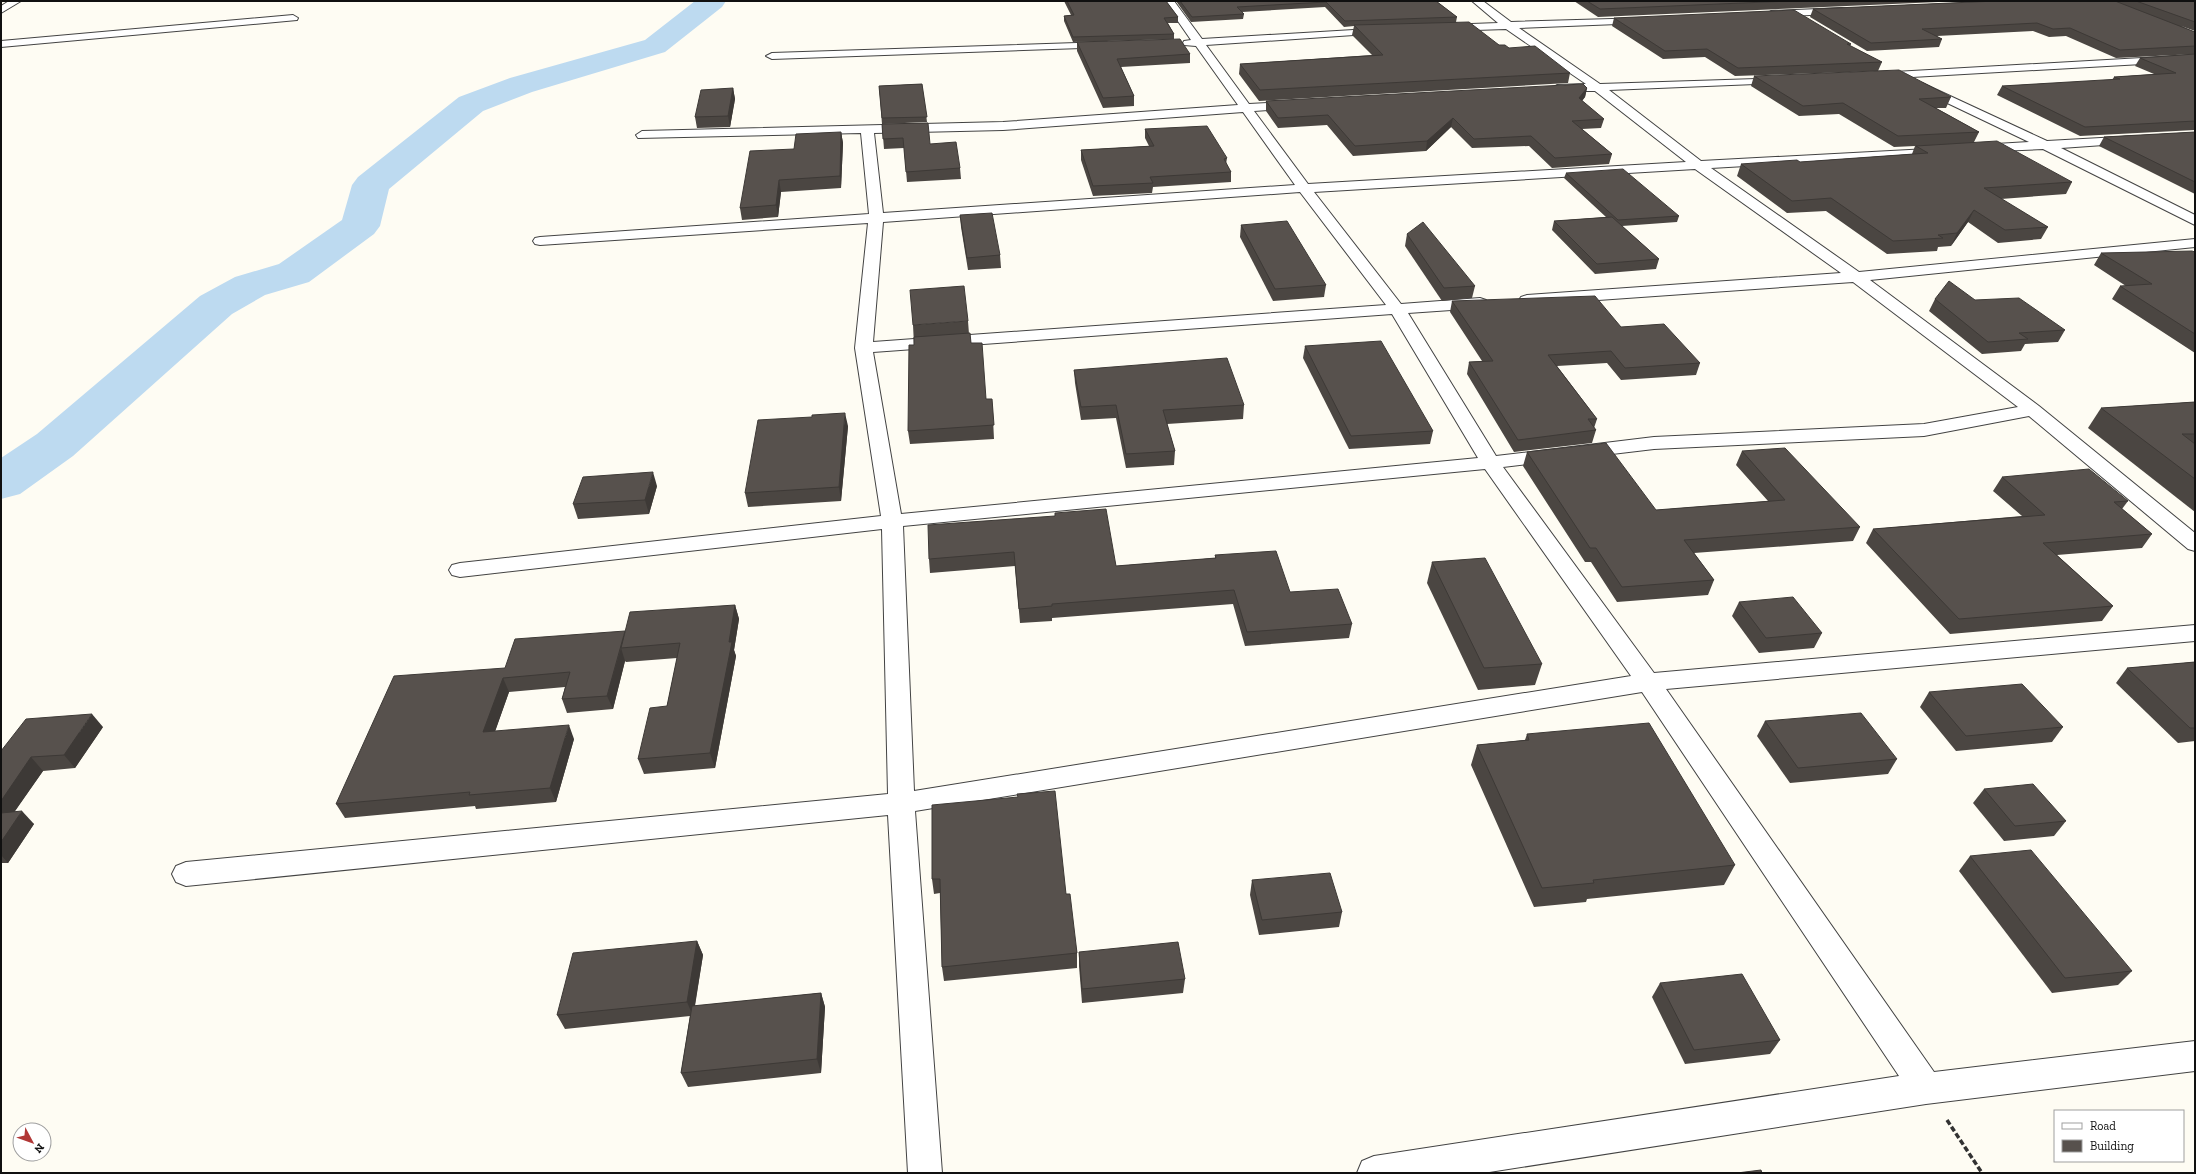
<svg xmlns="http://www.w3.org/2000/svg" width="2196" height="1174" font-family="'Zilla Slab',serif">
	<rect width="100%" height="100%" fill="#fefcf3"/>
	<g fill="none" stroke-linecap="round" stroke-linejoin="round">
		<polygon fill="#bddaf0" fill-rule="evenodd" points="695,1 726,1 722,7 665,52 532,92 483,111 389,189 380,226 374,234 309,282 265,295 232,314 73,456 20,494 1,499 1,458 37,434 200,296 235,277 279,264 342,220 352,185 358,177 459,97 510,78 645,40"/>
		<defs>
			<g id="street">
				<polygon points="9,1 21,1 1,13 1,6"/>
				<path d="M 1164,1 L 1174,1 L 1202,39 L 1387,28 L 1388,30 L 1383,33 L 1206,45 L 1249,104 L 1300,101 L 1302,104 L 1300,107 L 1296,108 L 1254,111 L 1308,184 L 1686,162 L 1595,91 L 1553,91 L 1551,89 L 1557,85 L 1586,84 L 1506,29 L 1445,31 L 1440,28 L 1445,25 L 1498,23 L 1472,1 L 1483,1 L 1511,22 L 1647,18 L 1648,20 L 1643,23 L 1519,28 L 1600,84 L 1787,78 L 1789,80 L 1783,83 L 1609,90 L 1701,161 L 1947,148 L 1949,151 L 1947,154 L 1942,155 L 1711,168 L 1859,272 L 2195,239 L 2195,247 L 1870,280 L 2039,406 L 2195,533 L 2195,551 L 2188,549 L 2029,416 L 1924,436 L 1654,449 L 1503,467 L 1654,673 L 2195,625 L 2195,641 L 1666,689 L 1934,1072 L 2195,1041 L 2195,1071 L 1926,1104 L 1483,1173 L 1357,1173 L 1362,1161 L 1374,1156 L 1899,1076 L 1642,692 L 915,811 L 942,1173 L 908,1173 L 888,815 L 186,886 L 176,882 L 172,874 L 176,866 L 186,862 L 888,794 L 882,529 L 460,577 L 452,575 L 449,570 L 452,565 L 460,563 L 881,516 L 855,348 L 868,223 L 540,245 L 535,244 L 533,241 L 535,238 L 540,237 L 869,214 L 861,133 L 638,138 L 636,135 L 642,131 L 1003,122 L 1238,105 L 1196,46 L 1184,45 L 1183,43 L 1184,41 L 1191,40 ZM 1243,112 L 1295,185 L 883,213 L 874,133 L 1003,130 ZM 1695,169 L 1841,273 L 1527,295 L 1521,297 L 1519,300 L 1521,303 L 1527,305 L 1853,282 L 2018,407 L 1924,424 L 1654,437 L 1496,456 L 1408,313 L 1480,308 L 1486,306 L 1488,303 L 1486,300 L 1480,298 L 1401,304 L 1314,192 ZM 1300,192 L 1386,305 L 873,342 L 883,222 ZM 1392,314 L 1478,458 L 901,514 L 873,352 ZM 1485,469 L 1631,676 L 914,791 L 903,526 Z"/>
				<polygon points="1842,8 1846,9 1846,13 1771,17 1766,14 1771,11"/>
				<polygon points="293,15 298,18 297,20 1,47 1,41"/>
				<polygon points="1107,42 1112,45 1111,47 772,59 766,56 772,53"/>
				<polygon points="2195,55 2195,61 1877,79 1871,76 1877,73"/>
				<polygon points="1922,83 2047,141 2137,136 2138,139 2132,143 2061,148 2195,215 2195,225 2043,149 1974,152 1973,149 1979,145 2029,142 1918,89 1916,87 1918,85"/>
			</g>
		</defs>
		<use href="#street" stroke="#434343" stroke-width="2"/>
		<polyline stroke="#323232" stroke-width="3.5" stroke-dasharray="5.5 2.5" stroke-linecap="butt" points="1947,1120 1982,1173"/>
		<use href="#street" fill="#fff" fill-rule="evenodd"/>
	</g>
	<g fill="#4b4642">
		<polygon points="1064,1 1166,1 1178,17 1178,23 1168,23 1174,34 1174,39 1073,42 1064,21 1064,16 1071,15"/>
		<polygon points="1176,1 1436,1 1457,17 1456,22 1499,45 1509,48 1570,73 1568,83 1259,101 1239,74 1240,64 1372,55 1352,35 1354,26 1344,27 1325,7 1242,12 1244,14 1243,19 1191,22"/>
		<polygon points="1574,1 1961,1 1598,17"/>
		<polygon points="1996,1 2195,1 2195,31 2181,26 2195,32 2195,54 2116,58 2066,36 2049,37 2033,31 1937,36 1942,39 1939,47 1867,51 1810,17 1813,9"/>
		<polygon points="1614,18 1851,44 1850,46 1882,62 1878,71 1735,76 1705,57 1663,59 1612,26"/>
		<polygon points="1077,42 1190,54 1190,63 1121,67 1134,96 1134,106 1103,108 1077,51"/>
		<polygon points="2195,54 2195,130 2080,136 1997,95 2002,86 2112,80 2114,77 2154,74 2135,66 2140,58"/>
		<polygon points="1754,76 1951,97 1946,108 1936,108 1979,132 1974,142 2072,182 2066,194 2001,199 2048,227 2041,239 1998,243 1968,222 1951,246 1938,247 1937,251 1887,254 1826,211 1787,213 1737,176 1741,164 1800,162 1912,154 1915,146 1894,147 1839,114 1799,116 1751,86"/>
		<polygon points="922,84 927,122 882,124 879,86"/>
		<polygon points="733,88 735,99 730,127 697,128 695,117"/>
		<polygon points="1587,88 1585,97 1582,101 1604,119 1601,128 1582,129 1612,154 1609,164 1552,168 1529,146 1472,148 1451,127 1426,151 1353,156 1327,125 1278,128 1266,111 1266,101"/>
		<polygon points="882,124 930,144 960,168 961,179 907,182 904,148 884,149"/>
		<polygon points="1145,129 1227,158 1226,164 1231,172 1231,182 1153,187 1152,193 1093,196 1081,160 1081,150 1149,146 1145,138"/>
		<polygon points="841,132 843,143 841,188 781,192 778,217 742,220 740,208 794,149"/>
		<polygon points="2195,132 2195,194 2099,146 2104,137"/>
		<polygon points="1566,173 1679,216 1677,222 1622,226 1659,259 1656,269 1595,274 1552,230 1554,221 1606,217 1564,178"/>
		<polygon points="960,215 1000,255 1001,268 968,270 961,227"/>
		<polygon points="1241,225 1326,285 1324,297 1273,301 1240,237"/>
		<polygon points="1407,234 1475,286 1472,298 1442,301 1405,246"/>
		<polygon points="2195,252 2195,353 2112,299 2120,286 2126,286 2094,265 2101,253"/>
		<polygon points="1935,299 1975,300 2065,330 2058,342 2025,344 2021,351 1982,354 1929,311"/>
		<polygon points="1452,301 1621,327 1700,363 1696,375 1621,380 1607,363 1557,366 1597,419 1594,428 1596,430 1592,443 1514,452 1467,374 1469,362 1482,361 1450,312"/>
		<polygon points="968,321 969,334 971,343 986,399 992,399 994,439 910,444 908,431 914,345 913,325"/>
		<polygon points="1305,346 1433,431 1430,444 1349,449 1303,358"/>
		<polygon points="1074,370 1244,405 1243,419 1167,424 1175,451 1174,465 1126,468 1116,418 1081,420 1075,383"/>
		<polygon points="2195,402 2195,512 2088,428 2101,408"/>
		<polygon points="812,417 848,426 841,501 748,507 745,493"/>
		<polygon points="1742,451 1860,527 1853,541 1694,553 1714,580 1708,595 1617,602 1591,562 1585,562 1523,466 1527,452 1656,510 1768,501 1736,465"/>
		<polygon points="2002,477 2128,501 2122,509 2152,534 2142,548 2057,555 2113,606 2102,621 1950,634 1866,543 1873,529 2022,516 1993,491"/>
		<polygon points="657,486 649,514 578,519 573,504"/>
		<polygon points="1055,513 1116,566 1215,558 1215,555 1352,624 1349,638 1245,646 1233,604 1052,618 1052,621 1020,623 1015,566 930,573 929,559 1055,516"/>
		<polygon points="1432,562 1542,664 1535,685 1478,690 1427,583"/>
		<polygon points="1739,602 1822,633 1814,648 1759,653 1732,616"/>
		<polygon points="735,605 739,619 734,650 736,656 715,768 644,774 638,759 667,706 677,658 626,662 625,661 613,709 567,713 562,699 565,687 509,692 495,731 574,739 556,802 476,809 475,806 345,818 336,804 505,668"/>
		<polygon points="2195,662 2195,741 2178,743 2116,683 2127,668"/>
		<polygon points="1929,692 2063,727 2052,742 1956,751 1920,707"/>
		<polygon points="1765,721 1897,759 1888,774 1790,783 1757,736"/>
		<polygon points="103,727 75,768 43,771 14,812 34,824 8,863 1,863 1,751"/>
		<polygon points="1527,734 1735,865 1724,885 1587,899 1586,902 1534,907 1471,765 1477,745 1525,740"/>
		<polygon points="1984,789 2066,821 2054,836 2004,841 1973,803"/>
		<polygon points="932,805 1066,894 1077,953 1077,968 944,981 942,967 940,893 934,894 932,879"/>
		<polygon points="1970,856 2132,971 2118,985 2052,993 1959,871"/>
		<polygon points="1252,880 1342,912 1339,927 1259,935 1250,895"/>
		<polygon points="697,941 703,955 695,1006 821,993 825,1007 821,1073 688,1087 681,1073 690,1016 565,1029 557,1015"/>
		<polygon points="1079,952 1185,979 1183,993 1082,1003 1079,966"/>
		<polygon points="1660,983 1780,1040 1770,1054 1685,1064 1652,997"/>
	</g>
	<g fill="#3d3936">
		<polygon points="733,88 735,99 730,127 728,116"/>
		<polygon points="1587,88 1585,97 1576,108 1579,98"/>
		<polygon points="1453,118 1451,127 1426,151 1427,141"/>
		<polygon points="841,132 843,143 841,188 840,176"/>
		<polygon points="779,180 781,192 778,217 776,205"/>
		<polygon points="1974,210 1968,222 1951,246 1957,233"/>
		<polygon points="845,413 848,426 841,501 839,487"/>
		<polygon points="653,472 657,486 649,514 645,500"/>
		<polygon points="735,605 739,619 734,650 736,656 715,768 710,753"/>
		<polygon points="621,648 625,661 613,709 607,696"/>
		<polygon points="503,678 509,692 490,746 483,732"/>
		<polygon points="92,714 103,727 75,768 64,755"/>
		<polygon points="569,725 574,739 556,802 550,788"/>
		<polygon points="31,757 43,771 4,827 1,824 1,801"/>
		<polygon points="22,811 34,824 8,863 1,855 1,842"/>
		<polygon points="697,941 703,955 693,1016 687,1002"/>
		<polygon points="821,993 825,1007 821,1073 817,1059"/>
	</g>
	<g fill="#57514d" stroke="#3d3936">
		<polygon points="1067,1 1166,1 1178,17 1164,18 1174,34 1073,37 1064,16 1074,15"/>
		<polygon points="1180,1 1436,1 1457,17 1345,21 1326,2 1237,7 1244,14 1192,17"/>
		<polygon points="1587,1 1790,1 1600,9"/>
		<polygon points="1996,1 2115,1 2195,32 2195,46 2120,50 2070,28 2053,29 2037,23 1922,29 1942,39 1871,43 1813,9"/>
		<polygon points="2136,1 2195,1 2195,22"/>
		<polygon points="1794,10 1851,44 1847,44 1882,62 1738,68 1707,49 1665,51 1614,18"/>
		<polygon points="1469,22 1499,45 1505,45 1509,48 1535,46 1570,73 1260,90 1240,64 1383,55 1354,25"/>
		<polygon points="1180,39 1190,54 1117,59 1134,96 1103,98 1077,42"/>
		<polygon points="2195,54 2195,121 2085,127 2002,86 2120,79 2114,77 2176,73 2140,58"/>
		<polygon points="1899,70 1951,97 1919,99 1979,132 1898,136 1843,103 1803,106 1754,76"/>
		<polygon points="922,84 927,117 882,118 879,86"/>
		<polygon points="1583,84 1587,88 1579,98 1604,119 1572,121 1612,154 1555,158 1531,136 1474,139 1453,118 1427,141 1355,146 1328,115 1278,118 1266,101"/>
		<polygon points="733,88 728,116 695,117 701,90"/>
		<polygon points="928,123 930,144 956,142 960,168 906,172 903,138 883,139 882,124"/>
		<polygon points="1207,126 1227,158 1224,159 1231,172 1150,177 1153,183 1093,186 1081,150 1154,146 1145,129"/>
		<polygon points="841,132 840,176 779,180 776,205 740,208 750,151 794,149 796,134"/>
		<polygon points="2195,132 2195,182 2104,137"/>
		<polygon points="1997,141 2072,182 1984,188 2048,227 2005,230 1974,210 1957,233 1938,235 1943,238 1893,241 1831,198 1792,201 1741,164 1797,160 1800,162 1928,153 1916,146"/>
		<polygon points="1623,169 1679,216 1618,220 1566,173"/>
		<polygon points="992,213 1000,255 967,258 960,215"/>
		<polygon points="1612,217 1659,259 1597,264 1554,221"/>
		<polygon points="1287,221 1326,285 1275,289 1241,225"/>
		<polygon points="1423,222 1475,286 1444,288 1407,234"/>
		<polygon points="2192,251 2195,252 2195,334 2120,286 2152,284 2101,253"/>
		<polygon points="1949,281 1975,300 2019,298 2065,330 2019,333 2028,339 1988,342 1935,299"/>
		<polygon points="964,286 968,321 913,325 910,290"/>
		<polygon points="1595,296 1621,327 1664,324 1700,363 1625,368 1611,351 1548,355 1597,419 1588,419 1596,430 1518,440 1469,362 1493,361 1452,301"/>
		<polygon points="970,333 971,343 982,343 986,399 992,399 994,425 908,431 909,345 914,345 914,337"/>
		<polygon points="1381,341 1433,431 1351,436 1305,346"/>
		<polygon points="1227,358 1244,405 1163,410 1175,451 1126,454 1116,405 1081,407 1074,370"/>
		<polygon points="2195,402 2195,434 2182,434 2195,444 2195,479 2101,408"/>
		<polygon points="845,413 839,487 745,493 758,420 812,417 812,415"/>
		<polygon points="1606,443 1656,510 1785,500 1742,451 1785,448 1860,527 1684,540 1714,580 1622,587 1596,548 1590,548 1527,452"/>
		<polygon points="2089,469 2128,501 2114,502 2152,534 2043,543 2113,606 1959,619 1873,529 2045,515 2002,477"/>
		<polygon points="653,472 645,500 573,504 583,477"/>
		<polygon points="1106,509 1116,566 1216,558 1215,555 1276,551 1290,592 1338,589 1352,624 1247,632 1234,590 1052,604 1052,606 1019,609 1014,552 929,559 928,525 1055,516 1055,513"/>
		<polygon points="1485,558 1542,664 1484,668 1432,562"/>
		<polygon points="1793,597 1822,633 1766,638 1739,602"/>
		<polygon points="735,605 729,642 732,642 710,753 638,759 650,708 667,706 680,643 621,648 630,612"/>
		<polygon points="625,631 607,696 562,699 570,672 503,678 483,732 569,725 550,788 469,795 470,792 336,804 394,676 505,668 515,639"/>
		<polygon points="2195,662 2195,728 2190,728 2127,668"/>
		<polygon points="2022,684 2063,727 1966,736 1929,692"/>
		<polygon points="1861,713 1897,759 1798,768 1765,721"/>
		<polygon points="92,714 64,755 31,757 1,801 1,751 26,719"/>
		<polygon points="1649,723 1735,865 1593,880 1594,883 1542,888 1477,745 1529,740 1527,734"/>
		<polygon points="2033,784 2066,821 2015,826 1984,789"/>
		<polygon points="1055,791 1066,894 1070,894 1077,953 942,967 940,879 932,879 932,805 1018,797 1017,794"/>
		<polygon points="22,811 1,842 1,813"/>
		<polygon points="2031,850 2132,971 2065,978 1970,856"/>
		<polygon points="1330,873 1342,912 1262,920 1252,880"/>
		<polygon points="697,941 687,1002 557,1015 573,953"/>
		<polygon points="1178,942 1185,979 1082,989 1079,952"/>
		<polygon points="1742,974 1780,1040 1694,1050 1660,983"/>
		<polygon points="821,993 817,1059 681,1073 692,1006"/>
		<polygon points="1761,1170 1762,1173 1737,1173"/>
	</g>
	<rect width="2196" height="1174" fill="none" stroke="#101010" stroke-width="4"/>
	<rect x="2054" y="1110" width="130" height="52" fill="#ffffff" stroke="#9f9f9f"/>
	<rect x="2062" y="1123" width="20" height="6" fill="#ffffff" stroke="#9f9f9f"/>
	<text x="2090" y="1130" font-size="12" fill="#101010">Road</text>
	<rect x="2062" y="1140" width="20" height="12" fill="#57514d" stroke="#9f9f9f"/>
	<text x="2090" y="1150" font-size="12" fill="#101010">Building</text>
	<g transform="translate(32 1142) rotate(131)"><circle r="19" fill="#ffffff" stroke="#9f9f9f"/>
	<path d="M0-3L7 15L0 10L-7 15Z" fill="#b13736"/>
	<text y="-6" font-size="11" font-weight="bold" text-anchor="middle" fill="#101010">N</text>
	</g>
</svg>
